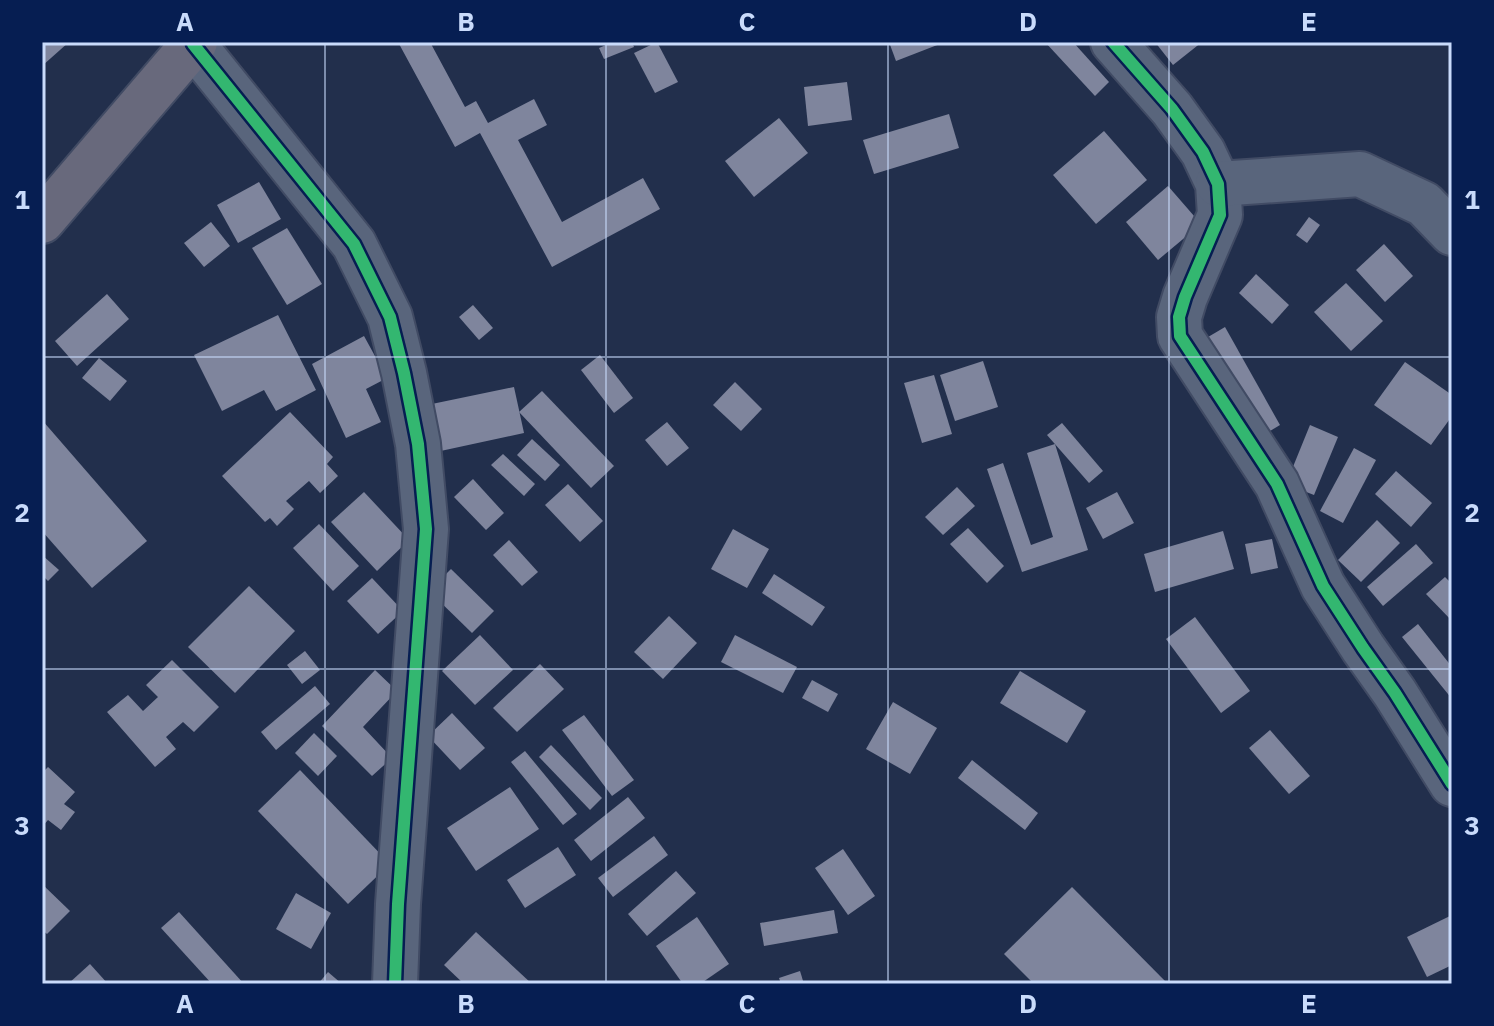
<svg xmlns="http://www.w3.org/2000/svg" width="1494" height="1026" font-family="'IBM Plex Sans',sans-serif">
	<rect width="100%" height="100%" fill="#222f4c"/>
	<g fill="#7f859d">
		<polygon points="42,42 69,42 42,66"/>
		<polygon points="398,42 430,42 465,107 476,101 488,123 534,99 547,125 518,140 562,222 643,178 660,209 552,267 480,133 455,147"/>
		<polygon points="613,42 632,42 634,47 604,59 599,48"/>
		<polygon points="657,42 678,82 655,93 634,53"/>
		<polygon points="889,42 945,42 896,61"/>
		<polygon points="1045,42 1073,42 1109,82 1095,96"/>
		<polygon points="1155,42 1202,42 1173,65"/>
		<polygon points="847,82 852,120 808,126 804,87"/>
		<polygon points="949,114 959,148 874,174 863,140"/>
		<polygon points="779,118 808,153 754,197 725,161"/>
		<polygon points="1104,131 1147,180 1096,224 1053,175"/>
		<polygon points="259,182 281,219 238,243 217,205"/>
		<polygon points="1168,186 1201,224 1158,260 1126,222"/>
		<polygon points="1309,217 1320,225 1307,243 1296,235"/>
		<polygon points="211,222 230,246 204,267 184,243"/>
		<polygon points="287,228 322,284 287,305 252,248"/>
		<polygon points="1384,244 1413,276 1385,302 1356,270"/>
		<polygon points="1256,274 1289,305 1272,324 1239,293"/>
		<polygon points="1346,283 1383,321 1351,351 1314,312"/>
		<polygon points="107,294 129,319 77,366 55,341"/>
		<polygon points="473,305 493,328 479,340 459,317"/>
		<polygon points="278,315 316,390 276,411 264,390 222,411 194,355"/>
		<polygon points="1225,327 1280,425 1258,438 1203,340"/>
		<polygon points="364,336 387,378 366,389 381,422 346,438 312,364"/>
		<polygon points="600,355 633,398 614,413 581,370"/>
		<polygon points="99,358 127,381 110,401 82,378"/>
		<polygon points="983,361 998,407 955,421 940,375"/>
		<polygon points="1405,362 1452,395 1452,416 1431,445 1374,405"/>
		<polygon points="934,375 952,434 922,443 904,383"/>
		<polygon points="735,382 762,409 741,431 713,405"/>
		<polygon points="514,387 524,433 436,452 427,405"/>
		<polygon points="542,391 614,466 591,488 519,412"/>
		<polygon points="290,412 333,457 327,464 338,476 320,493 309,481 286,501 294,509 277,526 270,518 265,522 222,476"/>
		<polygon points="42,420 147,541 92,588 42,531"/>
		<polygon points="667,422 689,448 667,466 645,440"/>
		<polygon points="1062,423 1103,471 1089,483 1047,435"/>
		<polygon points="1310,425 1338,437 1314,495 1286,484"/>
		<polygon points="532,439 560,465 545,481 517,455"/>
		<polygon points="1055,444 1088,550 1022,572 987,469 1003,463 1031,545 1053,537 1027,453"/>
		<polygon points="1354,448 1376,460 1343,523 1320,511"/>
		<polygon points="503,454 535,484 524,496 491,465"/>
		<polygon points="1396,471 1432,503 1411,527 1375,494"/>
		<polygon points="473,479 504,513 486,530 454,497"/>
		<polygon points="568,484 603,521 580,542 545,505"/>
		<polygon points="957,487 975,506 943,535 925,517"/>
		<polygon points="364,492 409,540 377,571 331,522"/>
		<polygon points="1117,492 1134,523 1103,539 1086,508"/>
		<polygon points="1377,520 1400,543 1361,582 1338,560"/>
		<polygon points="319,524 359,566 333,591 293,548"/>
		<polygon points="968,528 1004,566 987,583 950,544"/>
		<polygon points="733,529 769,549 747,588 711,569"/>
		<polygon points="1223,531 1234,569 1155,592 1144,554"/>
		<polygon points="1272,539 1278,568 1251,574 1245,544"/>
		<polygon points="509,540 538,572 522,586 493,555"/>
		<polygon points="1416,544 1433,563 1383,606 1367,587"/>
		<polygon points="42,555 59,570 48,581 42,575"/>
		<polygon points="451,569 494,611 472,633 429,591"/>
		<polygon points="774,574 825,607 812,626 762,593"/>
		<polygon points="1445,577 1452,584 1452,621 1426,594"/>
		<polygon points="372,578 403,611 378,634 347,601"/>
		<polygon points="249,586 295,631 235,693 188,647"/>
		<polygon points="669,616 697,643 663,679 634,652"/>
		<polygon points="1195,617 1250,691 1221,713 1166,639"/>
		<polygon points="1418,624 1452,667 1452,699 1402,637"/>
		<polygon points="480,635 513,670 475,705 442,671"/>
		<polygon points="735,635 797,667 783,693 721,662"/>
		<polygon points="305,651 320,670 302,684 287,665"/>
		<polygon points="172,660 219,707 194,732 183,722 166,737 176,749 155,767 107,712 128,695 143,711 158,697 146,685"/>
		<polygon points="540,664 564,689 517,732 493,708"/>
		<polygon points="375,670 397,691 363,727 392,758 372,776 322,726"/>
		<polygon points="1020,671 1086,711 1067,743 1000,703"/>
		<polygon points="812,680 838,694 828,712 802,698"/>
		<polygon points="315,686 330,704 276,750 261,732"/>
		<polygon points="893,702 937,728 910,774 866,749"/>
		<polygon points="452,713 485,748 460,770 428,736"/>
		<polygon points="584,715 634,780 612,796 562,730"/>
		<polygon points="1270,730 1310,776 1289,794 1249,748"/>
		<polygon points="314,733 337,756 318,776 295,753"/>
		<polygon points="551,745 602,798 590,810 539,757"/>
		<polygon points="525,751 577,814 563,825 511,762"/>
		<polygon points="972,760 1038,813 1025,830 958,778"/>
		<polygon points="48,767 75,792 64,804 75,812 61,830 48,820 42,827 42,773"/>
		<polygon points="300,770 390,864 348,904 258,811"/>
		<polygon points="510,787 539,829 476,871 447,828"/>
		<polygon points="628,797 645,818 591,861 574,840"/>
		<polygon points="654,836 668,855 613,897 598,878"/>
		<polygon points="558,847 576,875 525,908 507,880"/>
		<polygon points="843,849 875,896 848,915 815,868"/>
		<polygon points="676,871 696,893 647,936 628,914"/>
		<polygon points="42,884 70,911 47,934 42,930"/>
		<polygon points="1072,887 1168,984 1034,984 1004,954"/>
		<polygon points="296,893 331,913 311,949 276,929"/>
		<polygon points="834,910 838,933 764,946 760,923"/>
		<polygon points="179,912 244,984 212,984 161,928"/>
		<polygon points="1452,915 1452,965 1427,977 1407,937"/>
		<polygon points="697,917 729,964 700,984 683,984 656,946"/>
		<polygon points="476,932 532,984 464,984 444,965"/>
		<polygon points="90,964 108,984 68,984"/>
		<polygon points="800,971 804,984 781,984 779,978"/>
		<polygon points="328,972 342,984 318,984"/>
	</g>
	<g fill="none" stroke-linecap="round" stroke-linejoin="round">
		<defs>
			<g id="minor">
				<polyline points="1113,42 1172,109 1203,152 1218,184 1220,215 1185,297 1179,317 1180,336 1277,484 1323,586 1363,648 1395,693 1452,784"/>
				<polyline points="193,44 354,244 390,317 404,373 418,444 426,529 398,904 395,984"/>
				<polyline points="1218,184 1360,174 1424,204 1452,233"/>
			</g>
			<polyline id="major" points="42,221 195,42"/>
		</defs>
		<use href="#minor" stroke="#414b64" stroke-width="48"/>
		<use href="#major" stroke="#414b64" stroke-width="48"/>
		<use href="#minor" stroke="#59657c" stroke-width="44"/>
		<use href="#major" stroke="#68697c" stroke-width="44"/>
		<defs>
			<g id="cycleway">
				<polyline points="1113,42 1172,109 1203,152 1218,184 1220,215 1185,297 1179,317 1180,336 1277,484 1323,586 1363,648 1395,693 1452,784"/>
				<polyline points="193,44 354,244 390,317 404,373 418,444 426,529 398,904 395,984"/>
			</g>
		</defs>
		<use href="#cycleway" stroke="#061e52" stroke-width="17"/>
		<use href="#cycleway" stroke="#33b770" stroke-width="12"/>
	</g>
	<path fill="none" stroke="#c9dbfb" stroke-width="2" stroke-opacity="0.55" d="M 325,42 L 325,984M 606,42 L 606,984M 888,42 L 888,984M 1169,42 L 1169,984M 42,357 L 1452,357M 42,669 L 1452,669"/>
	<rect width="1494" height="1026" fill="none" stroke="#061e52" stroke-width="88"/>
	<rect x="44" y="44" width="1406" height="938" fill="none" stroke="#c9dbfb" stroke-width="3"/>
	<g font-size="26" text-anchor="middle" font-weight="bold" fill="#c9dbfb">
		<text x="185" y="31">A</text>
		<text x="466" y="31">B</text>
		<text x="747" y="31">C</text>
		<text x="1028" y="31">D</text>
		<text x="1309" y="31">E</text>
		<text x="22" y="209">1</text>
		<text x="1472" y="209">1</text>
		<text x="22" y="522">2</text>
		<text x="1472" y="522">2</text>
		<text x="22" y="835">3</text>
		<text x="1472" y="835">3</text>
		<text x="185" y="1013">A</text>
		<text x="466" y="1013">B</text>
		<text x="747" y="1013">C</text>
		<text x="1028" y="1013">D</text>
		<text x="1309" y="1013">E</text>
	</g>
</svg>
